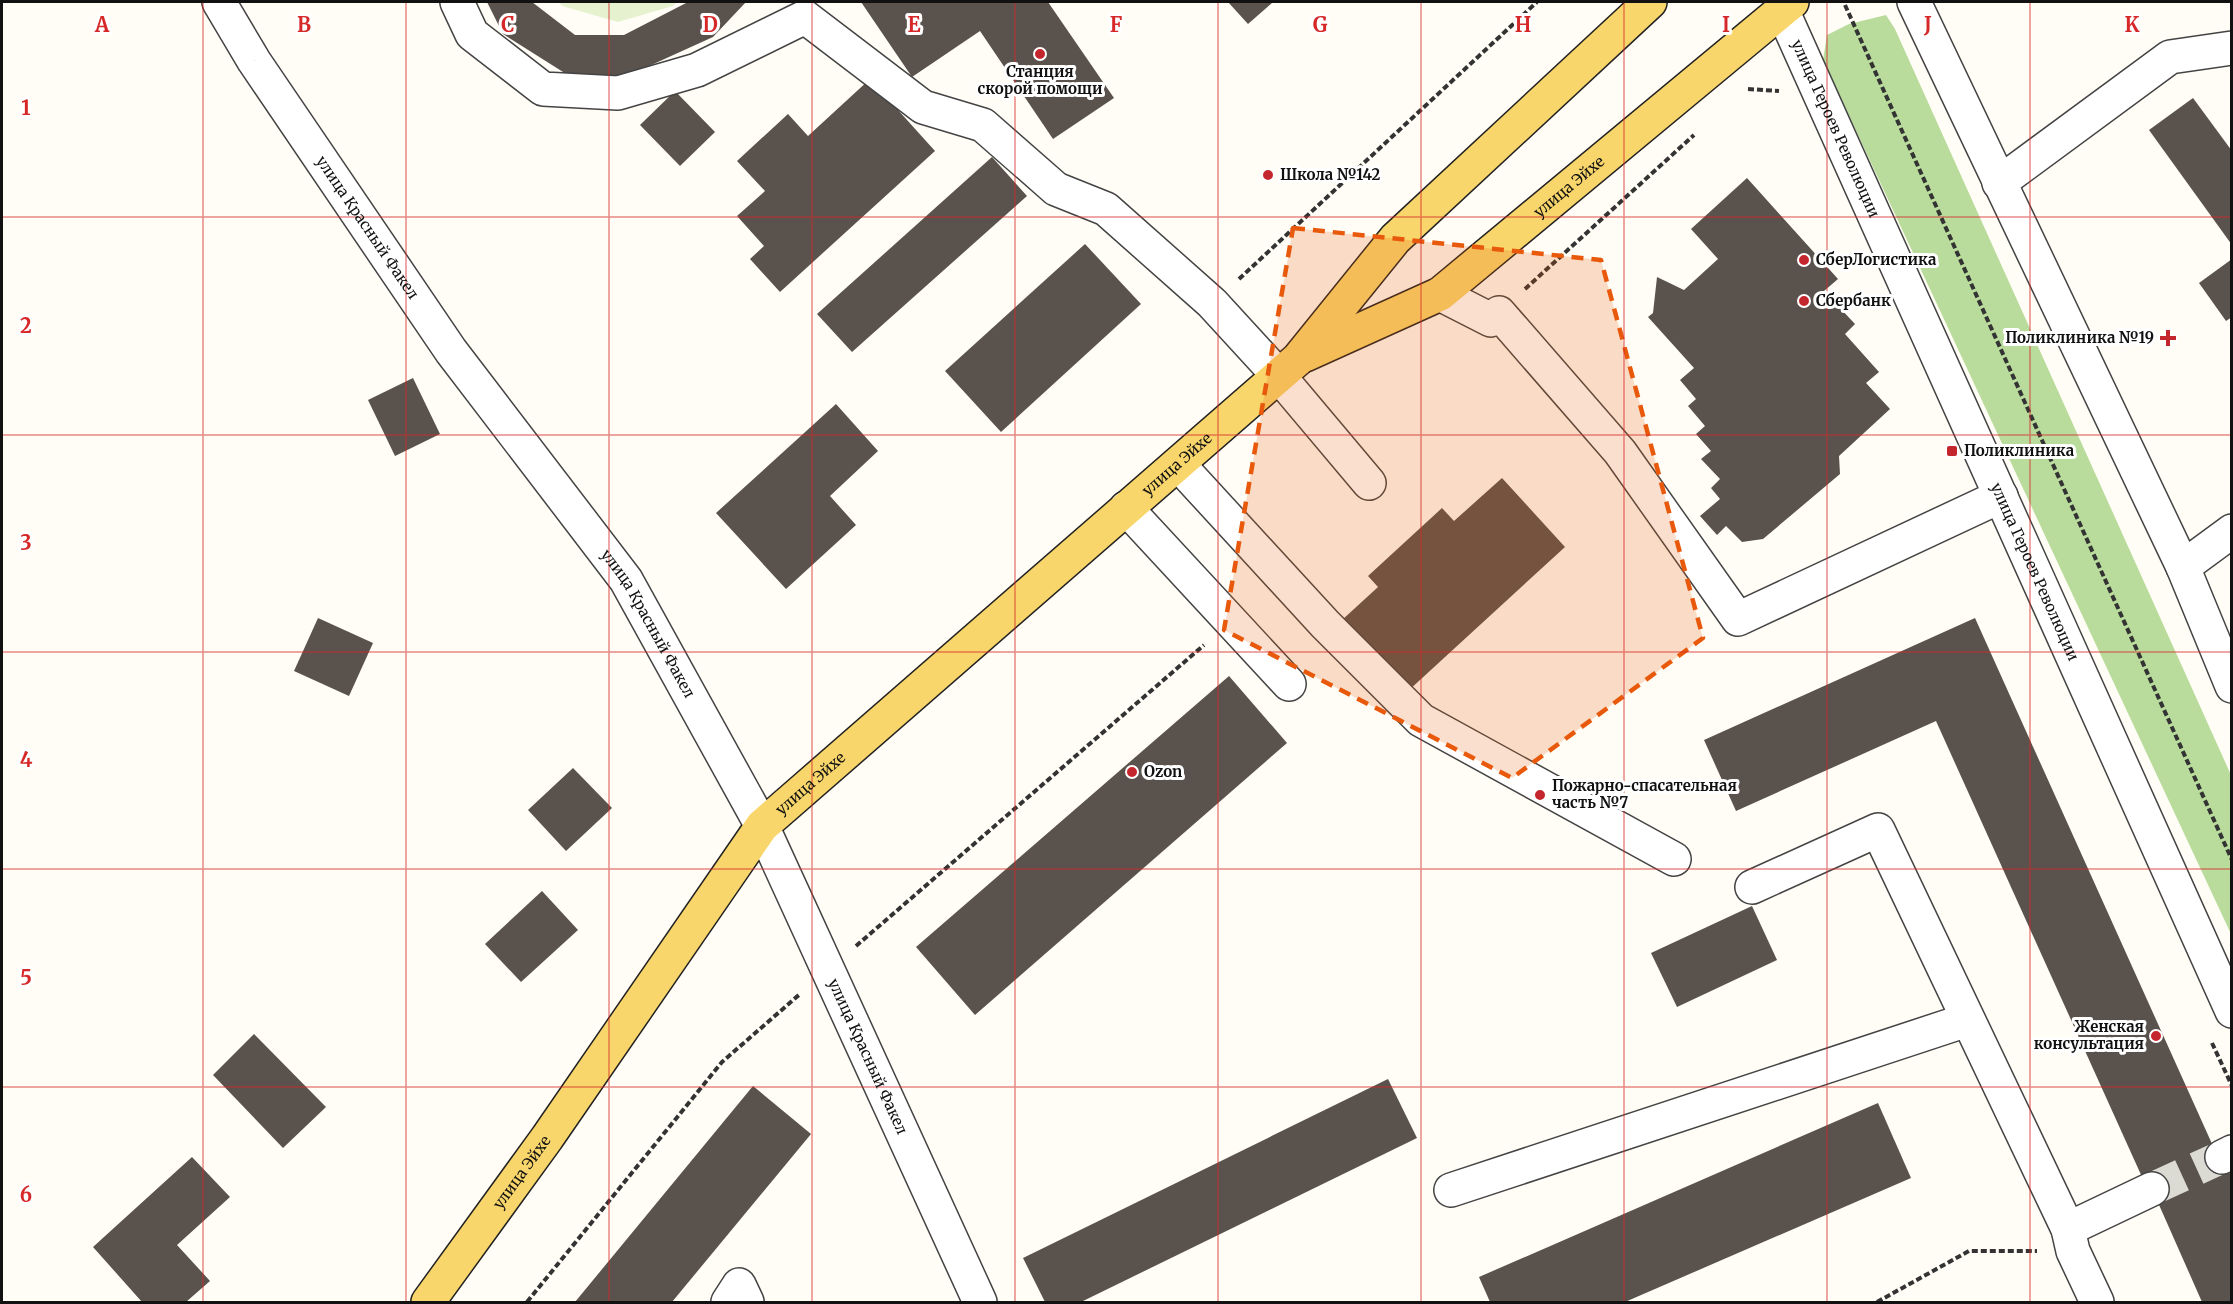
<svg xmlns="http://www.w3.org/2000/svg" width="2233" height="1304" font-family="Merriweather,serif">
	<rect width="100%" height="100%" fill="#fffdf5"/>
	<polygon fill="#b9dc9c" points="1886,15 1895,29 2231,775 2231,934 1823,60 1827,35 1849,24"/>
	<polygon fill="#e6f2cf" points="559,2 677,2 673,6 618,22 562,6"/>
	<g fill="#5a524d">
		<polygon points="487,2 532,2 575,35 624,35 688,2 746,2 713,37 616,81 571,77 503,34"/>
		<polygon points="861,2 1048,2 1114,98 1053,139 980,31 912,77"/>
		<polygon points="1228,2 1273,2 1248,24"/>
		<polygon points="870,79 935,151 780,292 750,259 764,246 737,216 765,191 737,161 788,114 808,136"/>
		<polygon points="675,91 715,132 680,166 640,125"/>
		<polygon points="2193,98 2232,151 2232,245 2149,130"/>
		<polygon points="992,157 1027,196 852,352 817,314"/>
		<polygon points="1747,178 1838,279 1824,291 1855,324 1845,334 1879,372 1866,383 1890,409 1839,456 1840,474 1763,539 1742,542 1726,526 1717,535 1700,516 1720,499 1711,488 1720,479 1701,459 1711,451 1696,434 1705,426 1688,406 1696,399 1680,380 1694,368 1648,317 1653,313 1657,277 1684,290 1718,259 1691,229"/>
		<polygon points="1085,244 1141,304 1001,432 945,371"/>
		<polygon points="2232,259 2232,317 2226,321 2199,283"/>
		<polygon points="413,378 440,434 395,456 368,400"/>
		<polygon points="836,404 878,451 830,496 856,525 786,589 716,513"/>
		<polygon points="1502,478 1565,547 1408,691 1342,620 1378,587 1368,576 1442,508 1454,521"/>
		<polygon points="318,618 373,643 349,696 294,671"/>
		<polygon points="1975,618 2213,1146 2222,1157 2232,1178 2232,1302 2202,1302 2152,1189 2142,1177 1936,721 1736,811 1704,740"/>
		<polygon points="1229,676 1287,743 975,1015 916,947"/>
		<polygon points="573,768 612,808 566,851 528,810"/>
		<polygon points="542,891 578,930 521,982 485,944"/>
		<polygon points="1752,906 1777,960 1677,1007 1651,953"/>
		<polygon points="254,1034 326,1107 283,1148 213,1075"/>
		<polygon points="1388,1079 1417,1138 1081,1302 1045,1302 1023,1258"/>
		<polygon points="753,1086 811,1134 672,1302 575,1302"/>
		<polygon points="1878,1103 1911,1178 1625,1302 1490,1302 1479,1277"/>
		<polygon points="192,1157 230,1197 177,1245 210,1281 186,1302 142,1302 93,1247"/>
	</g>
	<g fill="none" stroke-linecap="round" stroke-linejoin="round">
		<polyline stroke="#dbdad3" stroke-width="33" stroke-dasharray="33 16" stroke-linecap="butt" points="2152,1189 2222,1157"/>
		<defs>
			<g id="minor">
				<path id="s1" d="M 219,2 L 254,61 L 451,351 L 626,580 L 762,826 L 980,1302"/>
				<polyline points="457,2 472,34 543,89 618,93 697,70 805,17 923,107 983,125 1056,189 1106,209 1212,303 1279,376 1369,483"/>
				<polyline points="1914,2 2183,567 2232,686"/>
				<path id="s2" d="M 1782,10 L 2232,1011"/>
				<polyline points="1999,183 2170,57 2232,48"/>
				<polyline points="1440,294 1491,320 1499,313 1620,452 1738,619 2001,496"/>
				<polyline points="1178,464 1325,624 1421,720 1674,859"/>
				<polyline points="1126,508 1289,684"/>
				<polyline points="2183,567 2232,531"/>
				<polyline points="1752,887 1878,830 2068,1229 2073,1251 2097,1302"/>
				<polyline points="2222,1157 2232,1152"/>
				<polyline points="1451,1190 1967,1020"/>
				<polyline points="2068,1229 2152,1189"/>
				<polyline points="728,1302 739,1285 747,1302"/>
			</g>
			<g id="major">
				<path id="s3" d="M 1305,355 L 1440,294 L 1792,2"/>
				<path id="s4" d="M 428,1302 L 547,1138 L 762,826 L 1298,359 L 1395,239 L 1650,2"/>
			</g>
		</defs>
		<use href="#minor" stroke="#444" stroke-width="36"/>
		<use href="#major" stroke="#222" stroke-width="36"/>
		<g stroke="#333" stroke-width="4" stroke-dasharray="6 3" stroke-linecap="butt">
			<polyline points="1845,5 2232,860"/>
			<polyline points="1748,89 1779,91"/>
			<polyline points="1239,279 1537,2"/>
			<polyline points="1525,289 1694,135"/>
			<polyline points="856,946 1204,645"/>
			<polyline points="2212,1043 2232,1086"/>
			<polyline points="527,1302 722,1062 800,994"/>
			<polyline points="1877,1302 1969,1251 2037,1251"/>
		</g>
		<use href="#minor" stroke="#fff" stroke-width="33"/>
		<use href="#major" stroke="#f9d66b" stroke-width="33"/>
	</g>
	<path fill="#e8590c" fill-opacity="0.2" stroke="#e8590c" stroke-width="4.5" stroke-dasharray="12 8" stroke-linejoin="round" d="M 1293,228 L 1601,260 L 1703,638 L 1512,778 L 1224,630 Z"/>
	<path fill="none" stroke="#d62828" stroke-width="1.5" stroke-opacity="0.55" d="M 203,2 L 203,1302M 406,2 L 406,1302M 609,2 L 609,1302M 812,2 L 812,1302M 1015,2 L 1015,1302M 1218,2 L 1218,1302M 1421,2 L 1421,1302M 1624,2 L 1624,1302M 1827,2 L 1827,1302M 2030,2 L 2030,1302M 2,217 L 2232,217M 2,435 L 2232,435M 2,652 L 2232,652M 2,869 L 2232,869M 2,1087 L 2232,1087"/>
	<g fill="#c4262e" stroke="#fff" stroke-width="2">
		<circle cx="1040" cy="54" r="6"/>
		<circle cx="1268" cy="175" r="6"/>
		<circle cx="1804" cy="260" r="6"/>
		<circle cx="1804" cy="301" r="6"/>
		<path d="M2165 329h6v6h6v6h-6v6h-6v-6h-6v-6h6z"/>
		<rect x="1946" y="445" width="12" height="12" rx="3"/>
		<circle cx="1132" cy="772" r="6"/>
		<circle cx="1540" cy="795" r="6"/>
		<circle cx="2156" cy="1036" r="6"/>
	</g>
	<g text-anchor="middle" stroke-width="6" stroke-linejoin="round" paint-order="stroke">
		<g font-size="15" font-weight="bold" fill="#111" stroke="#fff" text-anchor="start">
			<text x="1040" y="77" text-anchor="middle">Станция<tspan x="1040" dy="17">скорой помощи</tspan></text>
			<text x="1280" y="180">Школа №142</text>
			<text x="1816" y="265">СберЛогистика</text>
			<text x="1816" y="306">Сбербанк</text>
			<text x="2154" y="343" text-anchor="end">Поликлиника №19</text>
			<text x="1964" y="456">Поликлиника</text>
			<text x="1144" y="777">Ozon</text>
			<text x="1552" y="791">Пожарно-спасательная<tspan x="1552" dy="17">часть №7</tspan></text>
			<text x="2144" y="1032" text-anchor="end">Женская<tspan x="2144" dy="17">консультация</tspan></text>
		</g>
		<g font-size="15" fill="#111" stroke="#fff">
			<text dy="5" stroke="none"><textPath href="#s2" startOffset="130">улица Героев Революции</textPath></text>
			<text dy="5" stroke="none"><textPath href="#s3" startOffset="316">улица Эйхе</textPath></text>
			<text dy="5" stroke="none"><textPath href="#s1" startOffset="270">улица Красный Факел</textPath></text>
			<text dy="5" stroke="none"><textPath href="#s4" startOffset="1132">улица Эйхе</textPath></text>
			<text dy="5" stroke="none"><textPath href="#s2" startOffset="616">улица Героев Революции</textPath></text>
			<text dy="5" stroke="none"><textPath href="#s1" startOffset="756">улица Красный Факел</textPath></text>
			<text dy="5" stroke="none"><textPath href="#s4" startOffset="646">улица Эйхе</textPath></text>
			<text dy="5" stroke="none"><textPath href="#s1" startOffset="1242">улица Красный Факел</textPath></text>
			<text dy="5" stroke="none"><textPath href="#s4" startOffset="160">улица Эйхе</textPath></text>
		</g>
	</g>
	<g font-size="20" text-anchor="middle" font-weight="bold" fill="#d62828" stroke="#fff" stroke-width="6" stroke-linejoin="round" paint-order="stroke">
		<text x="102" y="32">A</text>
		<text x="304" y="32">B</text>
		<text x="508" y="32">C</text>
		<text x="710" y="32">D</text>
		<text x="914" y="32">E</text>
		<text x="1116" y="32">F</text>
		<text x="1320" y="32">G</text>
		<text x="1523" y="32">H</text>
		<text x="1726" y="32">I</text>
		<text x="1928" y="32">J</text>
		<text x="2132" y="32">K</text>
		<text x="26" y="115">1</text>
		<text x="26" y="333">2</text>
		<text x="26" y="550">3</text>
		<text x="26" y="767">4</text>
		<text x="26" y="985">5</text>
		<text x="26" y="1202">6</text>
	</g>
	<rect width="2233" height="1304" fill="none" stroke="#111111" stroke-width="6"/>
</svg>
